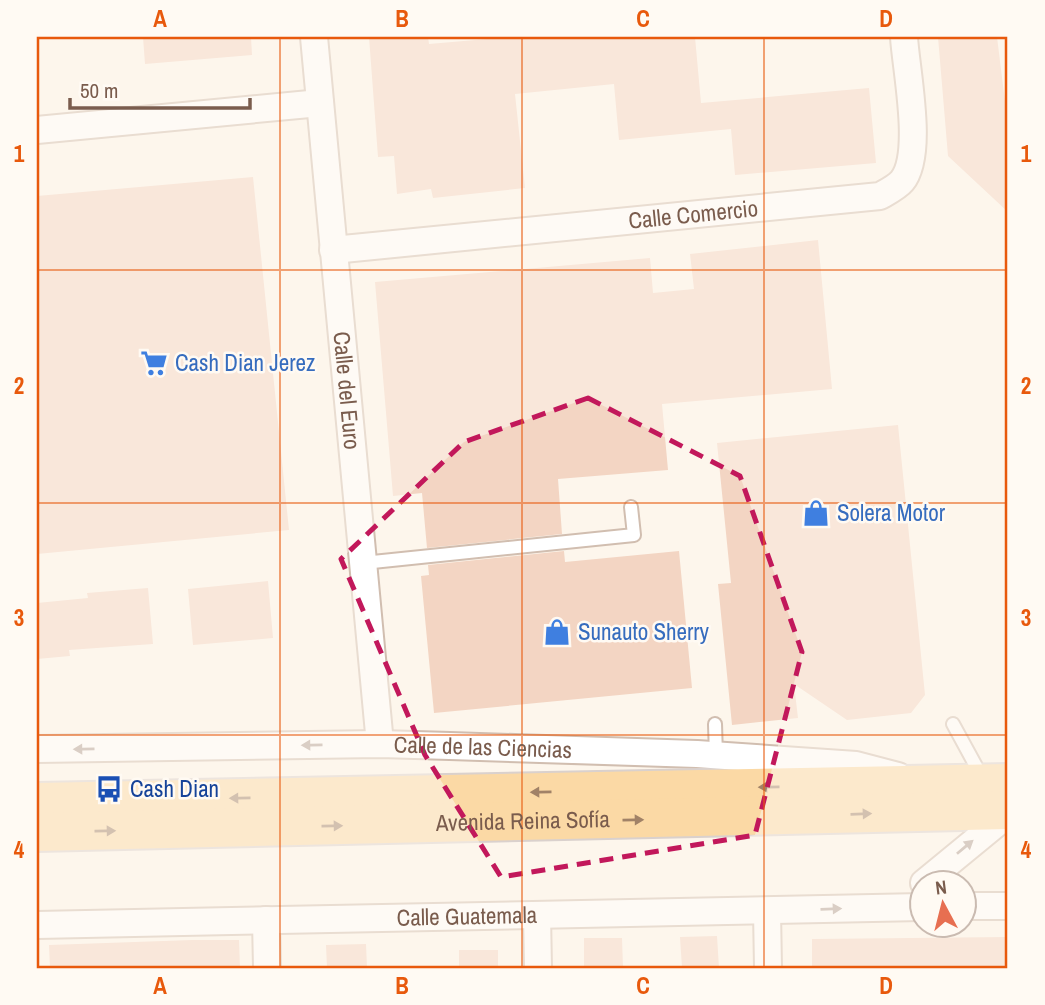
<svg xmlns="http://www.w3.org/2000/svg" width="1045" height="1005" font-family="'Archivo Narrow',sans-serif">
	<rect width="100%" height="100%" fill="#fdf6ec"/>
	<g fill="#f3d5c3">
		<polygon points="143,37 251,37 252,55 145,64"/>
		<polygon points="369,37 428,37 429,44 510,37 695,37 701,103 869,88 876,163 735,175 731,129 619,140 614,84 515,94 525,188 433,198 431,189 397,194 394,156 378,157"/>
		<polygon points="938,37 997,37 1008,126 1008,212 948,156"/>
		<polygon points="253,177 289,530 37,554 37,196"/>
		<polygon points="818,240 832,389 662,404 668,470 558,479 562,534 427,548 422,493 393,496 375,282 650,258 653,293 694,289 690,254"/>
		<polygon points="898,425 925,695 911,713 847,720 794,684 798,718 732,725 718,584 731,583 717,443"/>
		<polygon points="564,551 565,562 679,551 692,688 434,713 421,576 429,575 428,565"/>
		<polygon points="268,581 273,638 193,645 188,589"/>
		<polygon points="148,588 153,644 69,650 70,656 37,659 37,603 88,598 87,593"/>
		<polygon points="717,936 719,968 682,968 680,937"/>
		<polygon points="1008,937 1008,968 812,968 812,939"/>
		<polygon points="584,938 622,938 623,968 584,968"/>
		<polygon points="192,940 239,940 240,968 50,968 49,945"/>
		<polygon points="366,944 367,968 327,968 326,945"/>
		<rect x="459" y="950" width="39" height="18"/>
	</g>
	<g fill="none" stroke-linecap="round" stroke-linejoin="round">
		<defs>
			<g id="lane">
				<polyline points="363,563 634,535 631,507"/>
				<polyline points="715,724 716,756"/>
				<polyline points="953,724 983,779"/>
			</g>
			<g id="street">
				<path id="s1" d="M 314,37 L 380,744"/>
				<polyline points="37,130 320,103"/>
				<path id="s2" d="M 333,250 L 880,196 C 887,192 897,187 902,181 C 924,154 906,71 904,37"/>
				<path id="s3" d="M 37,749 L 380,744 L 450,746 L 697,754 L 856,765 L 898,776"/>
				<polyline points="924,883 1008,814"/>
				<polyline points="964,906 1008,906"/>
				<polyline points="767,911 768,968"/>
				<polyline points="537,915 538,968"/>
				<polyline points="266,920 267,968"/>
				<path id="s4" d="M 37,925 L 922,907"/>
			</g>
			<g id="primary">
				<polyline points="37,802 1008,783"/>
				<path id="s5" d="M 37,832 L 1008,810"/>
			</g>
		</defs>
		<use href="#lane" stroke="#d1beb0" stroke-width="16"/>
		<use href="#street" stroke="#d1beb0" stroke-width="30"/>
		<use href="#primary" stroke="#dad1cd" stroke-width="42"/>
		<use href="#lane" stroke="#fff" stroke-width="12"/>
		<use href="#street" stroke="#fff" stroke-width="26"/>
		<use href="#primary" stroke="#fbd9a5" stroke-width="38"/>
	</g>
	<defs><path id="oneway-solid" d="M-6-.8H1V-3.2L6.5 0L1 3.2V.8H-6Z" transform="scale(1.75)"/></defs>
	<g fill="#af9d94">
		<use href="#oneway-solid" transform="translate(312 745) rotate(179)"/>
		<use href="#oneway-solid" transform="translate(84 749) rotate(179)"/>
		<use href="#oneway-solid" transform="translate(965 847) rotate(-40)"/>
		<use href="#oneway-solid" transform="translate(831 909) rotate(-2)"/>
	</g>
	<g fill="#a18267">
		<use href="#oneway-solid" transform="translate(769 787) rotate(179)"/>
		<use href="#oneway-solid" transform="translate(541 792) rotate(179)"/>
		<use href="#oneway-solid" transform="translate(240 798) rotate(179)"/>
		<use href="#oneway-solid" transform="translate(861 814) rotate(-2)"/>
		<use href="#oneway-solid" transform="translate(633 820) rotate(-1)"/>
		<use href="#oneway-solid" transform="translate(332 826) rotate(-1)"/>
		<use href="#oneway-solid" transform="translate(105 831) rotate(-1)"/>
	</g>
	<path d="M0 0H1045V1005H0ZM 588,398 L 740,476 L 802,652 L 755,835 L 501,877 L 425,755 L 341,559 L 464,442 Z" fill="#fdf6ec" fill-opacity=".55" fill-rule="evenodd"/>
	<path fill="none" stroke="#c2185b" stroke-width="5" stroke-dasharray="14 9" stroke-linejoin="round" d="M 588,398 L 740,476 L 802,652 L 755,835 L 501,877 L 425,755 L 341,559 L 464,442 Z"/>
	<path fill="none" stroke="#e8590c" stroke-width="2" stroke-opacity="0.55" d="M 280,37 L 280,968M 522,37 L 522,968M 764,37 L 764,968M 37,270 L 1008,270M 37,503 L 1008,503M 37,735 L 1008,735"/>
	<defs>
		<symbol id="supermarket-bare" viewBox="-9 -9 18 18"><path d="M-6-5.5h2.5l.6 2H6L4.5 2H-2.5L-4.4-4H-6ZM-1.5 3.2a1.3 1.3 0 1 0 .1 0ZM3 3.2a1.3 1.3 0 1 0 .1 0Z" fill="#3f7fe0" stroke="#fffaf3" stroke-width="2.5" paint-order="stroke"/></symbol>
		<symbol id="shop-bare" viewBox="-9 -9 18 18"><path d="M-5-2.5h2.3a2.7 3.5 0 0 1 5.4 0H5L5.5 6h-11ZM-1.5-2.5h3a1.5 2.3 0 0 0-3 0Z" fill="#3f7fe0" stroke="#fffaf3" stroke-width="2.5" paint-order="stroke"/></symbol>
		<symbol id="bus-bare" viewBox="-9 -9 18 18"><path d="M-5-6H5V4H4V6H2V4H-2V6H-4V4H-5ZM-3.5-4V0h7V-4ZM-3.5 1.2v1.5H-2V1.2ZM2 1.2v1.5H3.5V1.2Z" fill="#1a4fb4" stroke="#fffaf3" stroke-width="2.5" paint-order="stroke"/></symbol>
	</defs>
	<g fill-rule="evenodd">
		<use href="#supermarket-bare" x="135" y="344" width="38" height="38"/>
		<use href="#shop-bare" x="797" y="494" width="38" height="38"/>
		<use href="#shop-bare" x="538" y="613" width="38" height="38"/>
		<use href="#bus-bare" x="90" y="770" width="38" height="38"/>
	</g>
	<g text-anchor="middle" stroke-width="5" stroke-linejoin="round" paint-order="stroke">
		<g font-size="23" fill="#7a5c4d" stroke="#fffaf3">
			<text dy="8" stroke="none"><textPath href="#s2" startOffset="362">Calle Comercio</textPath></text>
			<text dy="8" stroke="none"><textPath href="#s1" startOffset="355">Calle del Euro</textPath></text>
			<text dy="8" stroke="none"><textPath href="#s3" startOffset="446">Calle de las Ciencias</textPath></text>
			<text dy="8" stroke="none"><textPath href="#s5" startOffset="486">Avenida Reina Sofía</textPath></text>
			<text dy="8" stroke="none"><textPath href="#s4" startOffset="430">Calle Guatemala</textPath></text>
		</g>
		<g font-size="23" fill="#366cbe" stroke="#fffaf3" text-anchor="start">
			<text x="175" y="371">Cash Dian Jerez</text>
			<text x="837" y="521">Solera Motor</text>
			<text x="578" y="640">Sunauto Sherry</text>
		</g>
		<g font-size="23" fill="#164399" stroke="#fffaf3" text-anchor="start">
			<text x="130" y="797">Cash Dian</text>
		</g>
	</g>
	<rect width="1045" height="1005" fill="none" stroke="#fffaf3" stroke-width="77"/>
	<g transform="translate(943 904) rotate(353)"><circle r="33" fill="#fffaf3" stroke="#cabbb1" stroke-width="2"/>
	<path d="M0-5L12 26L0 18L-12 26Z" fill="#e76f51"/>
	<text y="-10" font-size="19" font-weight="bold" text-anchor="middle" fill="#7a5c4d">N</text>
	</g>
	<path d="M70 98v10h180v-10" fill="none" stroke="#7a5c4d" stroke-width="3.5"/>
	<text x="80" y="98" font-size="21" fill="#7a5c4d" stroke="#fffaf3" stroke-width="5" paint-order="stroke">50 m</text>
	<rect x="38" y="38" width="968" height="929" fill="none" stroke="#e8590c" stroke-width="2.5"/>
	<g font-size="23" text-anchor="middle" font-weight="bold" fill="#e8590c">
		<text x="160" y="27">A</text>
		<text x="402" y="27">B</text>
		<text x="643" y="27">C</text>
		<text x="886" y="27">D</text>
		<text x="19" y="162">1</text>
		<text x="1026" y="162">1</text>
		<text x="19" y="394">2</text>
		<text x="1026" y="394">2</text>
		<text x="19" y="626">3</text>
		<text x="1026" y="626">3</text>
		<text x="19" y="858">4</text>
		<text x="1026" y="858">4</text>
		<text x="160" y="994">A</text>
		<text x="402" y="994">B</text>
		<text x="643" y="994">C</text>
		<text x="886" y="994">D</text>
	</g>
</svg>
